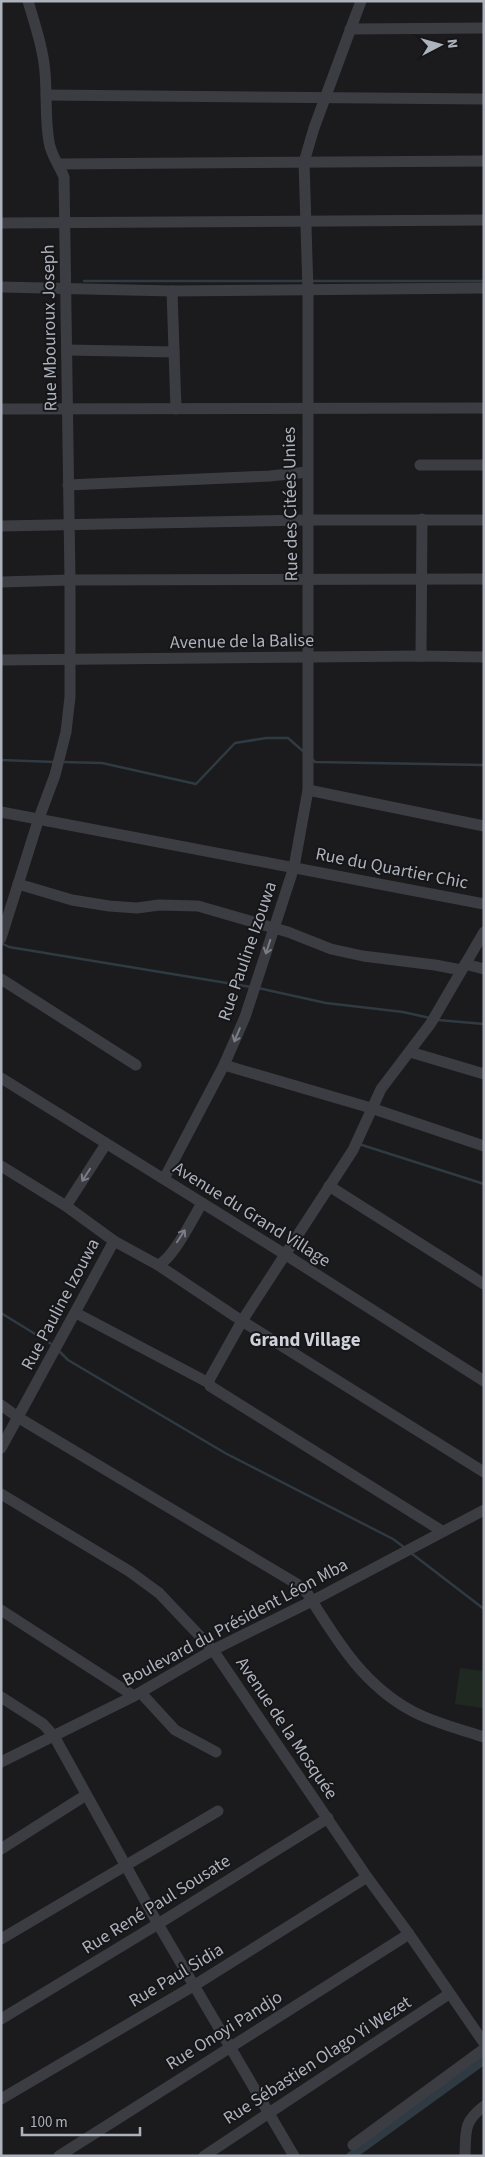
<svg xmlns="http://www.w3.org/2000/svg" width="485" height="2157" font-family="'Source Sans 3',sans-serif">
	<rect width="100%" height="100%" fill="#1b1b1d"/>
	<polygon fill="#202921" points="460,1668 484,1671 484,1708 455,1704"/>
	<g fill="none" stroke-linecap="round" stroke-linejoin="round">
		<g stroke="#2f3a43" stroke-width="2.5">
			<polyline points="84,281 305,281"/>
			<polyline points="310,281 484,281"/>
			<polyline points="312,759 315,762 484,765"/>
			<polyline points="1,760 55,762"/>
			<polyline points="63,762 102,763 196,784 235,743 266,738 288,738 304,752"/>
			<polyline points="1,943 9,947 251,987"/>
			<polyline points="258,988 326,1003 403,1012 430,1018"/>
			<polyline points="438,1020 484,1024"/>
			<polyline points="362,1145 484,1184"/>
			<polyline points="1,1313 53,1345"/>
			<polyline points="59,1351 68,1360 225,1453 393,1539 405,1548"/>
			<polyline points="411,1553 484,1609"/>
		</g>
		<polyline stroke="#2f3a43" stroke-width="9" points="351,2156 484,2060"/>
		<g stroke="#3b3d43" stroke-width="11">
			<polyline points="350,29 484,28"/>
			<polyline points="46,95 484,99"/>
			<polyline points="59,164 484,161"/>
			<polyline points="1,223 484,220"/>
			<polyline points="1,287 172,291 484,288"/>
			<polyline points="172,291 176,409"/>
			<polyline points="67,350 174,352"/>
			<polyline points="1,409 484,408"/>
			<polyline points="420,465 484,465"/>
			<polyline points="68,485 270,476 307,472"/>
			<polyline points="1,526 308,520 484,520"/>
			<polyline points="1,582 70,580 484,579"/>
			<polyline points="421,656 422,519"/>
			<polyline points="1,660 421,656 484,657"/>
			<polyline points="308,790 484,826"/>
			<polyline points="1,812 484,904"/>
			<polyline points="18,884 72,900 109,906 137,908 159,905 198,906 288,932 331,949 363,956 435,965 461,970"/>
			<path d="M 1,938 L 39,818 L 55,775 L 66,732 L 70,697 L 70,580 L 64,177 C 59,165 51,155 49,142 C 45,119 47,95 45,72 C 43,48 35,25 28,1"/>
			<polyline points="465,964 484,969"/>
			<polyline points="1,979 136,1065"/>
			<polyline points="410,1052 484,1074"/>
			<polyline points="224,1065 371,1108 484,1146"/>
			<polyline points="1,1078 286,1255 484,1381"/>
			<polyline points="1,1166 66,1206 114,1241 158,1265 242,1321 484,1472"/>
			<polyline points="164,1179 224,1065 245,1017 294,867 308,790 308,290 304,162 314,128 361,1"/>
			<polyline points="329,1186 484,1284"/>
			<polyline points="66,1206 106,1144"/>
			<path d="M 158,1265 C 173,1259 193,1218 202,1203"/>
			<polyline points="76,1313 209,1383"/>
			<path d="M 1,1405 L 19,1418 L 297,1584 L 307,1593 C 336,1639 362,1684 412,1711 C 434,1723 460,1729 484,1737"/>
			<polyline points="1,1448 114,1241"/>
			<polyline points="1,1494 129,1571 159,1593 213,1650 367,1877 409,1934 484,2043"/>
			<polyline points="442,1531 210,1386 209,1380 242,1321 353,1150 381,1089 431,1023 484,932"/>
			<polyline points="1,1610 134,1696"/>
			<polyline points="141,1693 175,1730 216,1752"/>
			<polyline points="1,1697 43,1724 54,1736 158,1924 294,2156"/>
			<polyline points="1,1762 134,1696 213,1650 312,1601 484,1510"/>
			<polyline points="1,1849 86,1795"/>
			<polyline points="1,1939 218,1811"/>
			<polyline points="1,2019 158,1924 328,1818"/>
			<polyline points="1,2099 195,1985 367,1877"/>
			<polyline points="353,2145 484,2049"/>
			<polyline points="59,2156 409,1934"/>
			<polyline points="204,2156 449,1994"/>
			<path d="M 465,2156 C 466,2131 463,2122 484,2106"/>
		</g>
	</g>
	<defs><path id="oneway-shaft" d="M-6 0H5M1.5-3L5.5 0L1.5 3" fill="none" stroke-width="1.6" stroke-linecap="round" stroke-linejoin="round" transform="scale(1.25)"/></defs>
	<g stroke="#7a7d86">
		<use href="#oneway-shaft" transform="translate(268 947) rotate(108)"/>
		<use href="#oneway-shaft" transform="translate(237 1035) rotate(113)"/>
		<use href="#oneway-shaft" transform="translate(86 1175) rotate(123)"/>
		<use href="#oneway-shaft" transform="translate(181 1236) rotate(-57)"/>
	</g>
	<g text-anchor="middle" stroke-width="4" stroke-linejoin="round" paint-order="stroke">
		<g font-size="18" fill="#adb2bd" stroke="#161618">
			<text transform="translate(49 328) rotate(-91)" y="6">Rue Mbouroux Joseph</text>
			<text transform="translate(290 504) rotate(-91)" y="6">Rue des Citées Unies</text>
			<text transform="translate(242 641) rotate(-1)" y="6">Avenue de la Balise</text>
			<text transform="translate(392 868) rotate(11)" y="6">Rue du Quartier Chic</text>
			<text transform="translate(247 951) rotate(-71)" y="6">Rue Pauline Izouwa</text>
			<text transform="translate(252 1214) rotate(32)" y="6">Avenue du Grand Village</text>
			<text transform="translate(60 1304) rotate(-62)" y="6">Rue Pauline Izouwa</text>
			<text transform="translate(235 1622) rotate(-28)" y="6">Boulevard du Président Léon Mba</text>
			<text transform="translate(287 1728) rotate(56)" y="6">Avenue de la Mosquée</text>
			<text transform="translate(156 1904) rotate(-32)" y="6">Rue René Paul Sousate</text>
			<text transform="translate(176 1975) rotate(-31)" y="6">Rue Paul Sidia</text>
			<text transform="translate(224 2030) rotate(-32)" y="6">Rue Onoyi Pandjo</text>
			<text transform="translate(317 2060) rotate(-33)" y="6">Rue Sébastien Olago Yi Wezet</text>
		</g>
		<g font-size="19" font-weight="bold" fill="#ced1d9" stroke="#161618">
			<text x="305" y="1346">Grand Village</text>
		</g>
	</g>
	<rect width="485" height="2157" fill="none" stroke="#adb2bd" stroke-width="5"/>
	<g transform="translate(440 45) rotate(84)" stroke="#161618" stroke-width="4" paint-order="stroke">
	<path d="M0-4L9 19L0 12L-9 19Z" fill="#adb2bd"/>
	<text y="-8" font-size="14" font-weight="bold" text-anchor="middle" fill="#adb2bd">N</text>
	</g>
	<path d="M22 2127v8h118v-8" fill="none" stroke="#adb2bd" stroke-width="2.5"/>
	<text x="30" y="2127" font-size="15" fill="#adb2bd" stroke="#161618" stroke-width="4" paint-order="stroke">100 m</text>
</svg>
